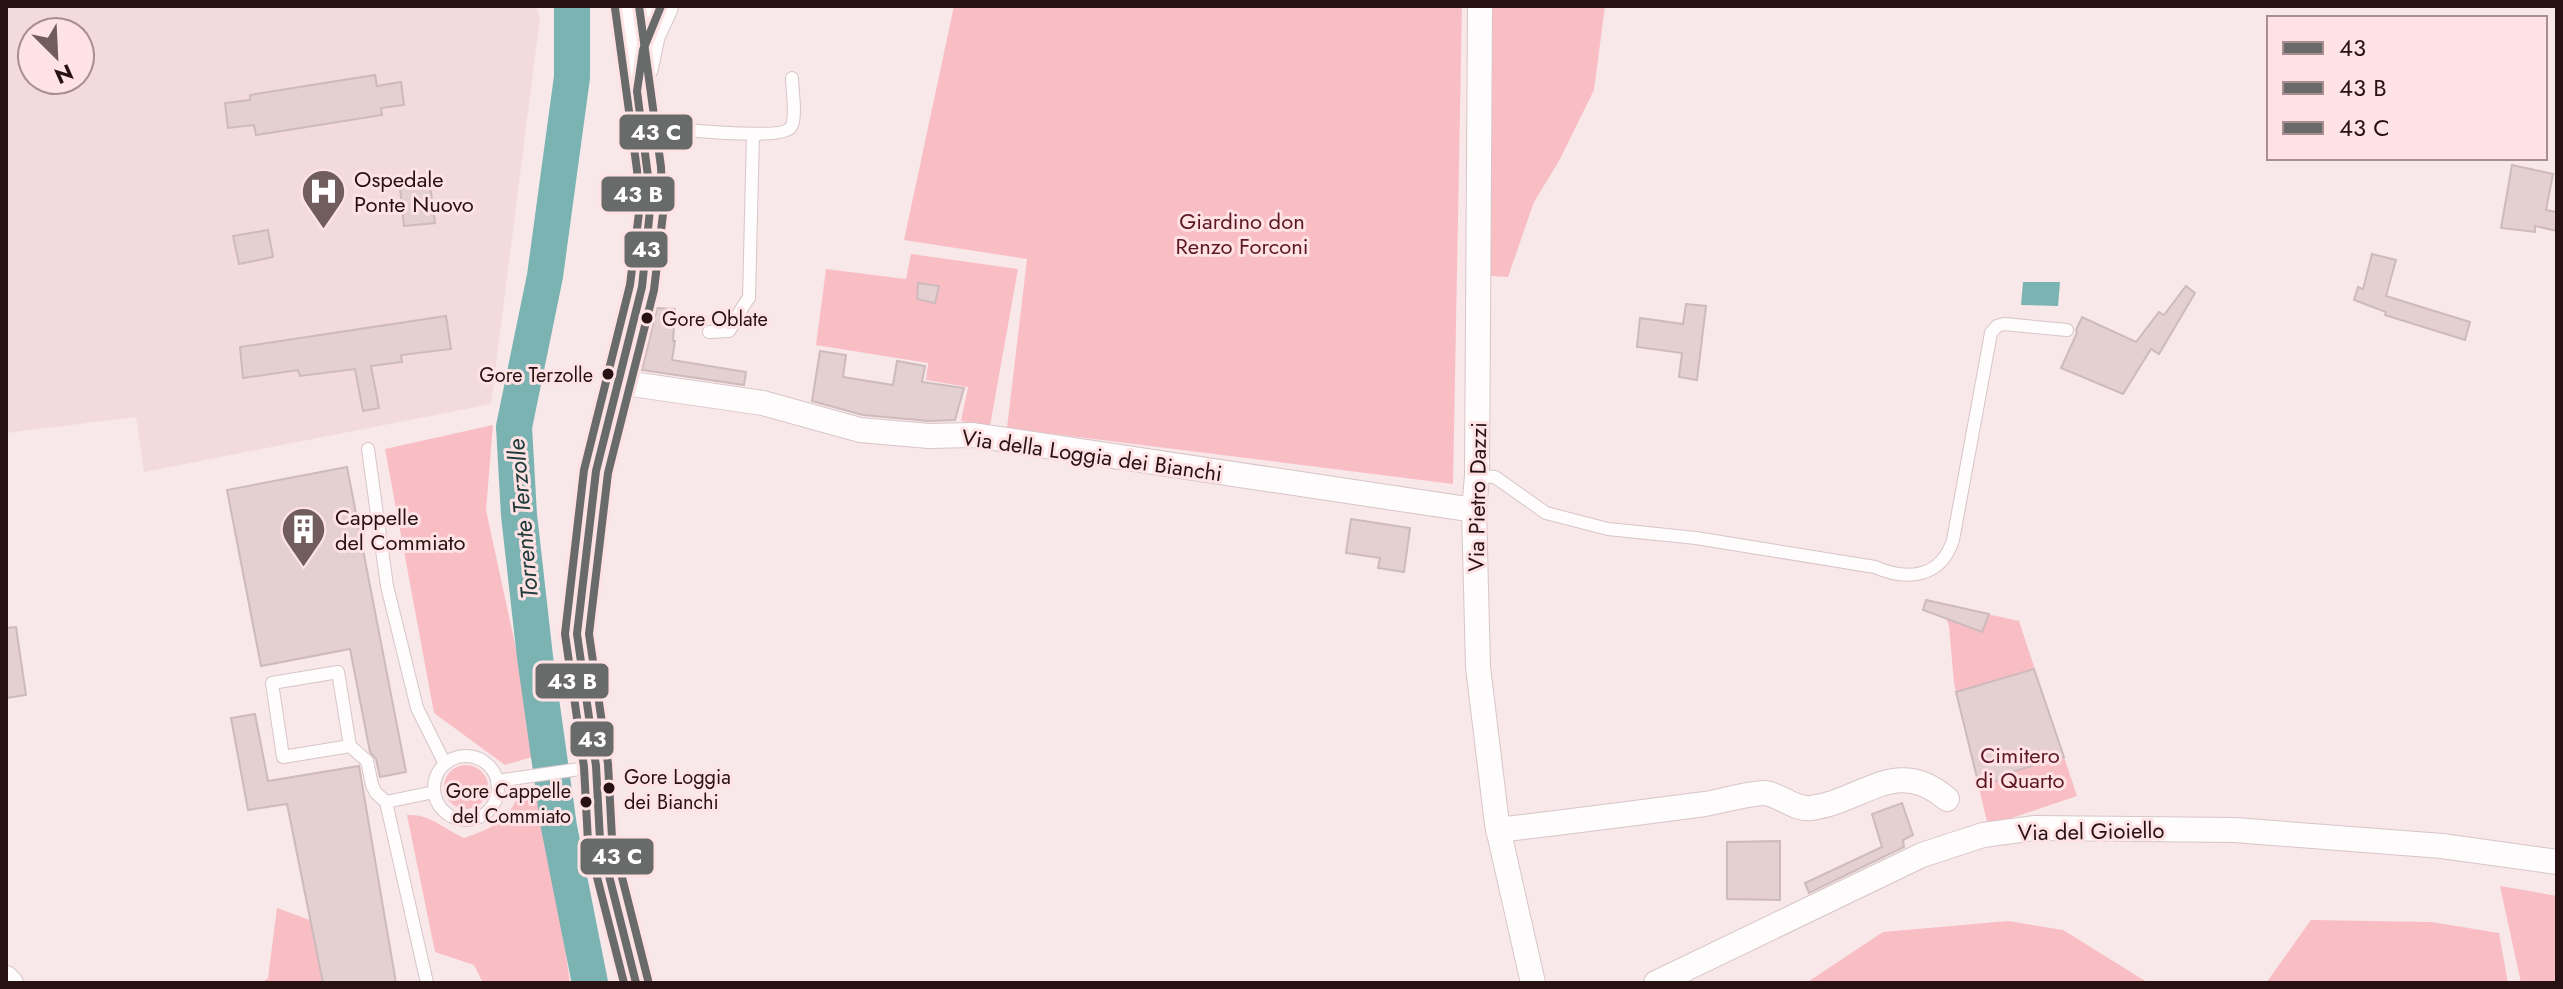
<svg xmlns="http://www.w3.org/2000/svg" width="2563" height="989" font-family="Jost,sans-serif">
	<rect width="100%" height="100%" fill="#f8e8ea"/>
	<path fill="#f3dadc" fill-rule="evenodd" d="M 6,6 L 535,6 L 540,17 L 491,404 L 144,472 L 136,417 L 6,433 ZM 32,32 L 80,32 L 80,80 L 32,80 Z"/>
	<g fill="#f9bec4">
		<polygon points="954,6 1462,6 1453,484 1007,428 1027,259 904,240"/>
		<polygon points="1491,6 1605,6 1594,90 1559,161 1534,202 1508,277 1490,276"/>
		<polygon points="911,254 1018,269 990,426 961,421 968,387 926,380 928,363 816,345 826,269 906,279"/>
		<polygon points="493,425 486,510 539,755 505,765 434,713 385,449"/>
		<polygon points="1941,604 2019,621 2077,796 1988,826 1954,683 1949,626"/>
		<circle cx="466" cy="787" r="22"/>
		<path d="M 542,784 L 570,983 L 483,983 L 474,965 L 435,952 L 407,815 C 431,814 442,828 464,838 C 495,827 509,821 520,790 Z"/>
		<polygon points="2500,886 2557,896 2557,983 2521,983"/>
		<polygon points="277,908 315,922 332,983 261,983 268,978"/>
		<polygon points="2311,920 2431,922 2499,933 2508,983 2266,983"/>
		<polygon points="2008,921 2063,930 2147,982 2161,983 1806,983 1883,932"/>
	</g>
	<polygon fill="#7bb3b3" points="2023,282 2060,282 2058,306 2021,305"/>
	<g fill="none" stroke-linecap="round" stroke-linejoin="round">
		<polyline stroke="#7bb3b3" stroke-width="36" points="572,6 572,77 545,276 514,427 519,515 535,657 559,827 590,983"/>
	</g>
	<g fill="#e4cfd1" stroke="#cebabc" stroke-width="2">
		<polygon points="375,75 377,86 401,82 404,105 381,108 382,115 256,135 254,125 228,128 225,103 250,100 250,95"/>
		<polygon points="2512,165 2553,174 2546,210 2557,212 2557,231 2535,226 2535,232 2501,228"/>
		<polygon points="430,184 435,223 404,226 400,188"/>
		<polygon points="268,230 273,257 239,264 233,236"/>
		<polygon points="2372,254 2396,260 2386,296 2470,322 2465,340 2385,315 2386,312 2354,300 2358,287 2363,289"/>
		<polygon points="918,283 939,286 935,303 917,299"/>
		<polygon points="2186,286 2195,293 2159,354 2151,349 2123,394 2061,368 2077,333 2076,330 2082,317 2136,342 2159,312 2164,315"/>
		<polygon points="1686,304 1706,306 1697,380 1679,377 1682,353 1637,347 1640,318 1683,324"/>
		<polygon points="657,308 675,309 673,341 675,341 672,360 746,372 744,385 642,370"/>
		<polygon points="446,316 451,349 401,355 402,362 371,366 379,408 363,411 355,369 300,376 298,370 243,378 240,347"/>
		<polygon points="820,351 846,355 843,377 893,385 897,361 925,366 922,382 964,388 955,420 929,421 863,415 812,401"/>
		<polygon points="347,467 406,772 380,777 376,759 370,752 350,649 261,666 227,490"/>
		<polygon points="1351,519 1410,528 1404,572 1378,568 1380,558 1346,553"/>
		<polygon points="1926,600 1989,614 1982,632 1923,610"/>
		<polygon points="16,627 26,695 6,698 6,628"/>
		<polygon points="2034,669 2064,757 2011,772 2012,776 1979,786 1956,692"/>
		<polygon points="255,714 268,781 359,766 396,983 323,983 287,804 248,810 231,718"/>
		<polygon points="1902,803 1913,835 1903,840 1904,847 1809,893 1805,883 1882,847 1872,814"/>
		<polygon points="1780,841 1780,900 1727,899 1727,842"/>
	</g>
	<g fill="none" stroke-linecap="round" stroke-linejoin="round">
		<defs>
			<g id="lane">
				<path d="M 644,127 C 666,127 782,142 791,127 C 797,118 792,89 792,78"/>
				<path d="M 709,332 L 729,331 C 736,321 741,307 749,298 L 753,134"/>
				<polyline points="368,449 387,586 417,708 445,764"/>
				<path d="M 1477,476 L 1495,477 L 1546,513 L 1608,529 L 1696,538 L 1875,567 C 1907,581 1941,578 1953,540 L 1991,333 L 1997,326 L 2004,324 L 2067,330"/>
				<polyline points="350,746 283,757 272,683 338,672 350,746 367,761 372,785 376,793 386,802"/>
				<circle cx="466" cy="788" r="32"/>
				<polyline points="497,781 593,767"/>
				<polyline points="427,983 386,802 434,792"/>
			</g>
			<g id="street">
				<polyline points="1480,6 1477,476 1474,510 1478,667 1497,824 1533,983"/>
				<polyline points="618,382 763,403 860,430 929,436 973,435 1474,510"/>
				<path d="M 1498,830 C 1567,822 1636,813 1705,804 C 1718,802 1754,792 1765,793 C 1781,795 1794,810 1811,808 C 1864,801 1896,755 1947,799"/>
				<polyline points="6,978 11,983"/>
				<polyline points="1656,983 1922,855 1983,835 2035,828 2235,830 2442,846 2557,862"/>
			</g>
			<g id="secondary">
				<polyline points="627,6 649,169 651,213 642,287 596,471 577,634 596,766 600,840 636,983"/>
				<polyline points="641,67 648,34 661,6"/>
			</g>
		</defs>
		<use href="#lane" stroke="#d8c5c7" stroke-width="14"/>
		<use href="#street" stroke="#d8c5c7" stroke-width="26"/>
		<use href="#secondary" stroke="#d8c5c7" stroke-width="36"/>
		<use href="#lane" stroke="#fefcfc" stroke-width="12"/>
		<use href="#street" stroke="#fefcfc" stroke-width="24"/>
		<use href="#secondary" stroke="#fefcfc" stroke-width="34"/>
		<defs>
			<polyline id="bus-1" points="636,983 600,840 596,766 577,634 596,471 642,287 651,200 637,91 643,50 661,6"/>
			<polyline id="bus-2" points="615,8 637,170 639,213 630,285 584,470 565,634 584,767 588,842 624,983"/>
			<polyline id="bus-3" points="639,6 661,167 663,214 654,290 608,473 589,634 608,764 612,838 648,980"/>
		</defs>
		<use href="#bus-1" stroke="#fee2e4" stroke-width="14"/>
		<use href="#bus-2" stroke="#fee2e4" stroke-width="14"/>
		<use href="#bus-3" stroke="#fee2e4" stroke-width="14"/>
		<use href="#bus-1" stroke="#696a6a" stroke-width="8"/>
		<use href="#bus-2" stroke="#696a6a" stroke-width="8"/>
		<use href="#bus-3" stroke="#696a6a" stroke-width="8"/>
	</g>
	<defs>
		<symbol id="hospital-pin" viewBox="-11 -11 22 30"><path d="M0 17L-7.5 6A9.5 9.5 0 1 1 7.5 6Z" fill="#715c5e" stroke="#fee2e4"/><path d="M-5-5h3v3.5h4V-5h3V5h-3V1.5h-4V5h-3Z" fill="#fff"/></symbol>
		<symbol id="building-pin" viewBox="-11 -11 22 30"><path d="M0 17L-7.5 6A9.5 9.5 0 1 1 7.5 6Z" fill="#715c5e" stroke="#fee2e4"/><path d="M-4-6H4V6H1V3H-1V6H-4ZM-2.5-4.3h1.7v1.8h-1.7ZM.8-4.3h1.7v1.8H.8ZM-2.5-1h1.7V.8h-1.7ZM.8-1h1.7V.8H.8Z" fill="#fff"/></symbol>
	</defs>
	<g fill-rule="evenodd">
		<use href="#hospital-pin" x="298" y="166" width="51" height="69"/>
		<use href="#building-pin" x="278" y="504" width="51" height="69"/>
	</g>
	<g fill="#281113" stroke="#fee2e4" stroke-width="3">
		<circle cx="647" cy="318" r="7"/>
		<circle cx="608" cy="374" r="7"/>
		<circle cx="609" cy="788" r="7"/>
		<circle cx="586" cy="802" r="7"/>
	</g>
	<g text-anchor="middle" stroke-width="6" stroke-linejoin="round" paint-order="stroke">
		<g font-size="20" fill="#281113" stroke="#fee2e4" text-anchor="start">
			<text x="662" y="326">Gore Oblate</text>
			<text x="593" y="382" text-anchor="end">Gore Terzolle</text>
			<text x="624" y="784">Gore Loggia<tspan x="624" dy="25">dei Bianchi</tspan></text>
			<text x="571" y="798" text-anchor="end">Gore Cappelle<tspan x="571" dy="25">del Commiato</tspan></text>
		</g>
		<g font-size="22" fill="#281113" stroke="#fee2e4" text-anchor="start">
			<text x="354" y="187">Ospedale<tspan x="354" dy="25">Ponte Nuovo</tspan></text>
			<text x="335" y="525">Cappelle<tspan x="335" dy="25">del Commiato</tspan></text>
		</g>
		<g font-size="22" fill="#5c1624" stroke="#fee2e4">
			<text x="1242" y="229">Giardino don<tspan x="1242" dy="25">Renzo Forconi</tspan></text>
			<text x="2020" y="763">Cimitero<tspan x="2020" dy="25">di Quarto</tspan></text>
		</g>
		<g font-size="22" fill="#281113" stroke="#fee2e4">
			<text transform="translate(1092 455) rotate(8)" y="8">Via della Loggia dei Bianchi</text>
			<text transform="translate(1477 497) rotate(-89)" y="8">Via Pietro Dazzi</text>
			<text transform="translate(2091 831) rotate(-1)" y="8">Via del Gioiello</text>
		</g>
		<g font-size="24" font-style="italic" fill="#203b3b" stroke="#fee2e4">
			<text transform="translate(523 519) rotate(-95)" y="8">Torrente Terzolle</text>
		</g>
	</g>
	<g stroke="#fee2e4" stroke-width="3">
		<rect x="618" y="113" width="76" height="38" rx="8" fill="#696a6a"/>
		<rect x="600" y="175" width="76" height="38" rx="8" fill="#696a6a"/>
		<rect x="623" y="230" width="46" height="39" rx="8" fill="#696a6a"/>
		<rect x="534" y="662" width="76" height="38" rx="8" fill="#696a6a"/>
		<rect x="569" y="720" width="46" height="38" rx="8" fill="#696a6a"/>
		<rect x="579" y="837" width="76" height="39" rx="8" fill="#696a6a"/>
	</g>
	<g font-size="22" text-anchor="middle" font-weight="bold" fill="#fff">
		<text x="656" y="140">43 C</text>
		<text x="638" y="202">43 B</text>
		<text x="646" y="257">43</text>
		<text x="572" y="689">43 B</text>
		<text x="592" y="747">43</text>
		<text x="617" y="864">43 C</text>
	</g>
	<rect width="2563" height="989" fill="none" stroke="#281113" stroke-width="16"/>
	<rect x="2267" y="16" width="280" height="144" fill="#fee2e4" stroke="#a88e90" stroke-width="2"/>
	<rect x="2283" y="42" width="40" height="12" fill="#696a6a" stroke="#a88e90" stroke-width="2"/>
	<text x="2339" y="56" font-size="24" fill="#281113">43</text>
	<rect x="2283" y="82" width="40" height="12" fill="#696a6a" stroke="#a88e90" stroke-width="2"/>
	<text x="2339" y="96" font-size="24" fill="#281113">43 B</text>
	<rect x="2283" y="122" width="40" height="12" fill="#696a6a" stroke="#a88e90" stroke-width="2"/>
	<text x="2339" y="136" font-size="24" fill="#281113">43 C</text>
	<g transform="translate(56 56) rotate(156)"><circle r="38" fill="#fee2e4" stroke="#a88e90" stroke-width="2"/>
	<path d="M0-6L14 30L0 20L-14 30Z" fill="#715c5e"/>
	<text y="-12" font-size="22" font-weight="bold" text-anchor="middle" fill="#281113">N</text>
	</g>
</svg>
